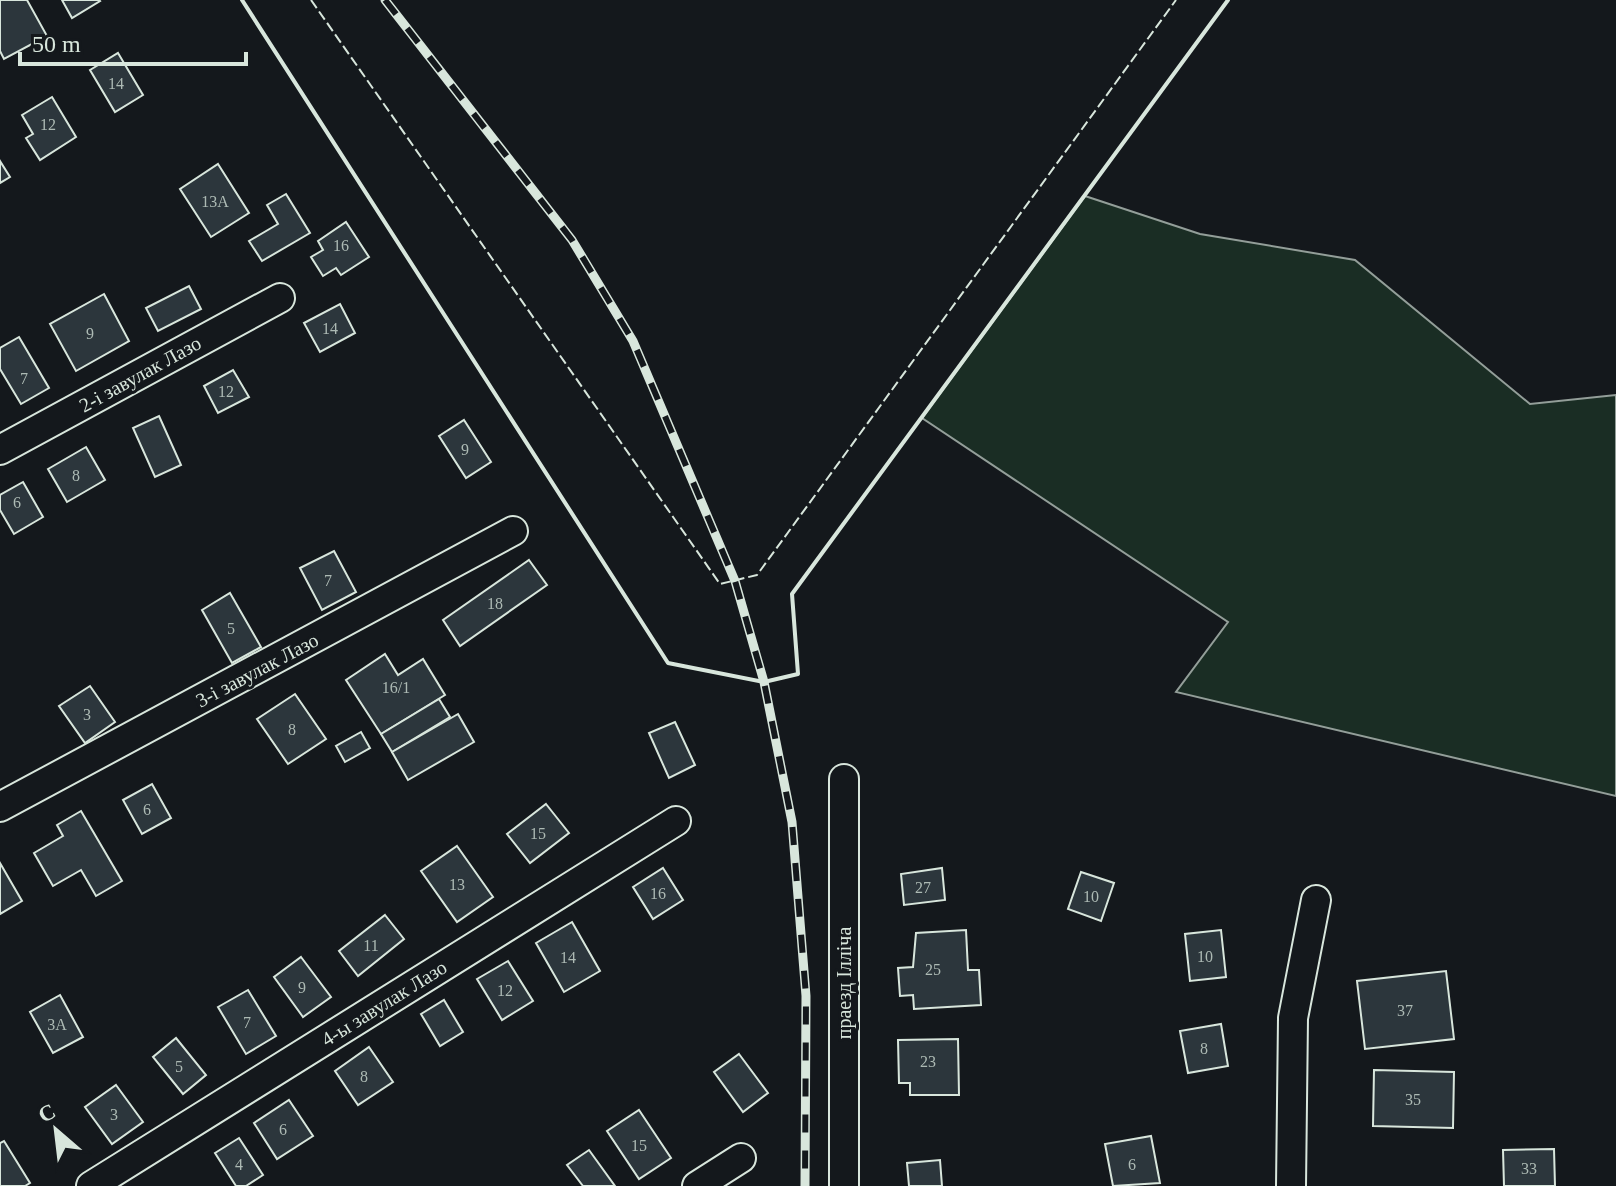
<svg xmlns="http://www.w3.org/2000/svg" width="1616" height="1186" font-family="'Times New Roman',serif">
	<rect width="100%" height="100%" fill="#14181c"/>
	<polygon fill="#1a2d24" stroke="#939e99" stroke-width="2" points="1085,196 1200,234 1355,260 1530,404 1616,395 1616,796 1176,692 1228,622 922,418"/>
	<g fill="#2c363c" stroke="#d8e6dc" stroke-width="2">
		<polygon points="0,0 27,0 47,36 4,59 0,51"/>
		<polygon points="62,0 99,0 100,1 72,18"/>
		<polygon points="118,53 143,95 115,112 90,70"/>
		<polygon points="52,97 76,137 40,160 26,138 33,134 22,115"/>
		<polygon points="0,161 10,177 0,183"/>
		<polygon points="218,164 249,213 211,237 180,189"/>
		<polygon points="286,194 310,233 262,261 249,241 278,224 267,205"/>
		<polygon points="346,222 369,257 341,275 336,268 323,276 311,257 323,250 318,241"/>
		<polygon points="189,286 201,309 158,331 146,308"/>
		<polygon points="104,294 129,341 76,371 50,324"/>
		<polygon points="340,304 355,333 320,352 304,323"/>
		<polygon points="19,337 49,388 21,404 0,369 0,348"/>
		<polygon points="233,370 249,397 218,413 204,386"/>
		<polygon points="159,416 181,465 155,477 133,428"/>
		<polygon points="464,420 491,462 466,478 439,436"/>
		<polygon points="86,447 105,480 67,502 48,469"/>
		<polygon points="23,482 43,517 14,534 0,510 0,495"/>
		<polygon points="334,551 356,592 322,610 300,568"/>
		<polygon points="529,560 547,585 460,646 443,620"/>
		<polygon points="230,593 261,647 232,663 202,610"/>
		<polygon points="385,654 398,675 423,659 445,695 381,734 346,680"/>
		<polygon points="90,686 115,722 85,743 59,706"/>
		<polygon points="295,694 326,739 288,764 257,719"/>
		<polygon points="439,699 450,717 392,752 381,734"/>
		<polygon points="458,714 474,742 408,780 392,752"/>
		<polygon points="675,722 695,765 669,778 649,733"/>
		<polygon points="361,732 370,748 345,762 336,746"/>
		<polygon points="152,784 171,818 142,834 123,800"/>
		<polygon points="546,804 569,833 530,863 507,834"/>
		<polygon points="81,811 122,881 96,896 81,870 53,886 34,853 63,836 57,825"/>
		<polygon points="457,846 493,897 457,922 421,871"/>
		<polygon points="0,863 22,901 0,914"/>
		<polygon points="663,868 683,900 653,919 633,887"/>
		<polygon points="942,868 945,900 904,905 901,874"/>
		<polygon points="1081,872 1114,883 1101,921 1068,909"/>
		<polygon points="385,915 404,939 358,976 339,951"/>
		<polygon points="572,922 600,971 564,992 536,943"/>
		<polygon points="966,930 968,970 979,970 981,1005 914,1009 913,995 900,996 898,968 913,967 916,933"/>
		<polygon points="1221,930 1226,977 1190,981 1185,934"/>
		<polygon points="301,957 331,997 303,1017 274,977"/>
		<polygon points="508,961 533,1001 502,1020 477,979"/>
		<polygon points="1446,971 1454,1039 1365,1049 1357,981"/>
		<polygon points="248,990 276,1036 246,1054 218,1007"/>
		<polygon points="60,995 83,1037 53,1053 30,1012"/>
		<polygon points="444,1000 463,1032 440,1046 421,1014"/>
		<polygon points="1221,1024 1228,1066 1188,1073 1180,1031"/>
		<polygon points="176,1038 206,1075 183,1094 153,1057"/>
		<polygon points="958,1039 959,1095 910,1095 910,1083 899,1083 898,1040"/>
		<polygon points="369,1047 393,1082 358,1105 335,1071"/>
		<polygon points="739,1054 768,1093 743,1112 714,1072"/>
		<polygon points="1374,1070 1454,1072 1453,1128 1373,1126"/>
		<polygon points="116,1085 143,1122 112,1144 85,1107"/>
		<polygon points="289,1100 313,1136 277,1159 254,1123"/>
		<polygon points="639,1110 671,1158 639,1179 607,1131"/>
		<polygon points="1151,1136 1160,1183 1113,1186 1105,1144"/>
		<polygon points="239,1138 263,1175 246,1186 236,1186 215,1153"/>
		<polygon points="4,1141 30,1183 25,1186 0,1186 0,1143"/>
		<polygon points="1554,1149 1555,1186 1504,1186 1503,1150"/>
		<polygon points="589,1150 615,1186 583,1186 567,1165"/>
		<polygon points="940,1160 942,1186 909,1186 907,1163"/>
	</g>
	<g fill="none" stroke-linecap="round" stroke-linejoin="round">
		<defs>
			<g id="minor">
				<polyline points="0,450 280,298"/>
				<polyline points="0,807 513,531"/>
				<polyline points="91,1186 676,821"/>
				<polyline points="697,1186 741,1158"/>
				<polyline points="844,1186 844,779"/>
				<polyline points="1291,1186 1293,1018 1316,900"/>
			</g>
		</defs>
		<use href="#minor" stroke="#d8e6dc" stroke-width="32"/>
		<use href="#minor" stroke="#14181c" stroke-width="28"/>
		<defs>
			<polyline id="rail" points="385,0 572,240 633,341 735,581 764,682 792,822 806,996 805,1186"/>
		</defs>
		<use href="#rail" stroke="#d8e6dc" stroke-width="9"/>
		<use href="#rail" stroke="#14181c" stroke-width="6" stroke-dasharray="18" stroke-linecap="butt"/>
		<polyline stroke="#d8e6dc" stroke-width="2" stroke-dasharray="10 4" stroke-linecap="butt" points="311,0 720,584 757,575 1176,0"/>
		<polyline stroke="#d8e6dc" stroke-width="4" points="242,0 668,663 764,682 798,674 792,594 1228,0"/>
	</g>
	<g text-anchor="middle" stroke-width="6" stroke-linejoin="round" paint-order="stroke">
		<g font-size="16" fill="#adbab4">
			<text x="116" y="89">14</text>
			<text x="48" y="130">12</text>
			<text x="215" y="207">13А</text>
			<text x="341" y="251">16</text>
			<text x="330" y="334">14</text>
			<text x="90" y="339">9</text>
			<text x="24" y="384">7</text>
			<text x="226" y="397">12</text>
			<text x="465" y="455">9</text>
			<text x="76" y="481">8</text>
			<text x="17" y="508">6</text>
			<text x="328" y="586">7</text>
			<text x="495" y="609">18</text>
			<text x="231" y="634">5</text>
			<text x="396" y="693">16/1</text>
			<text x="87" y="720">3</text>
			<text x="292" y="735">8</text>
			<text x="147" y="815">6</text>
			<text x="538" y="839">15</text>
			<text x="457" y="890">13</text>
			<text x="923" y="893">27</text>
			<text x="658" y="899">16</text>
			<text x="1091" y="902">10</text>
			<text x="371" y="951">11</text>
			<text x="1205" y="962">10</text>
			<text x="568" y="963">14</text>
			<text x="933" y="975">25</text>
			<text x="302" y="993">9</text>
			<text x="505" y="996">12</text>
			<text x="1405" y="1016">37</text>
			<text x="247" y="1028">7</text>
			<text x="57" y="1030">3А</text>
			<text x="1204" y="1054">8</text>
			<text x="928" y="1067">23</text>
			<text x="179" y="1072">5</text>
			<text x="364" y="1082">8</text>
			<text x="1413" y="1105">35</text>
			<text x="114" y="1120">3</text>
			<text x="283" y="1135">6</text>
			<text x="639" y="1151">15</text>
			<text x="239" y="1170">4</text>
			<text x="1132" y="1170">6</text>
			<text x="1529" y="1174">33</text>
		</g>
		<g font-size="20" fill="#d8e6dc" stroke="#14181c">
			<text transform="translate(140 374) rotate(-29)" y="7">2-і завулак Лазо</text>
			<text transform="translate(257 670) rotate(-28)" y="7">3-і завулак Лазо</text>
			<text transform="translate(844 983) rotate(-90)" y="7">праезд Ілліча</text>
			<text transform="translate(384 1003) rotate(-32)" y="7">4-ы завулак Лазо</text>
		</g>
	</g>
	<g transform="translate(56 1130) rotate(332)" stroke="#14181c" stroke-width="6" paint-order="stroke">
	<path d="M0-6L14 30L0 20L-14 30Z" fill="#d8e6dc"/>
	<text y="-12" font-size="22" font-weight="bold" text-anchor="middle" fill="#d8e6dc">С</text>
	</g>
	<path d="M20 52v12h226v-12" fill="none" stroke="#d8e6dc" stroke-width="4"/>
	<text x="32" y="52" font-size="24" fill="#d8e6dc" stroke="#14181c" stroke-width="6" paint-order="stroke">50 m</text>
</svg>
